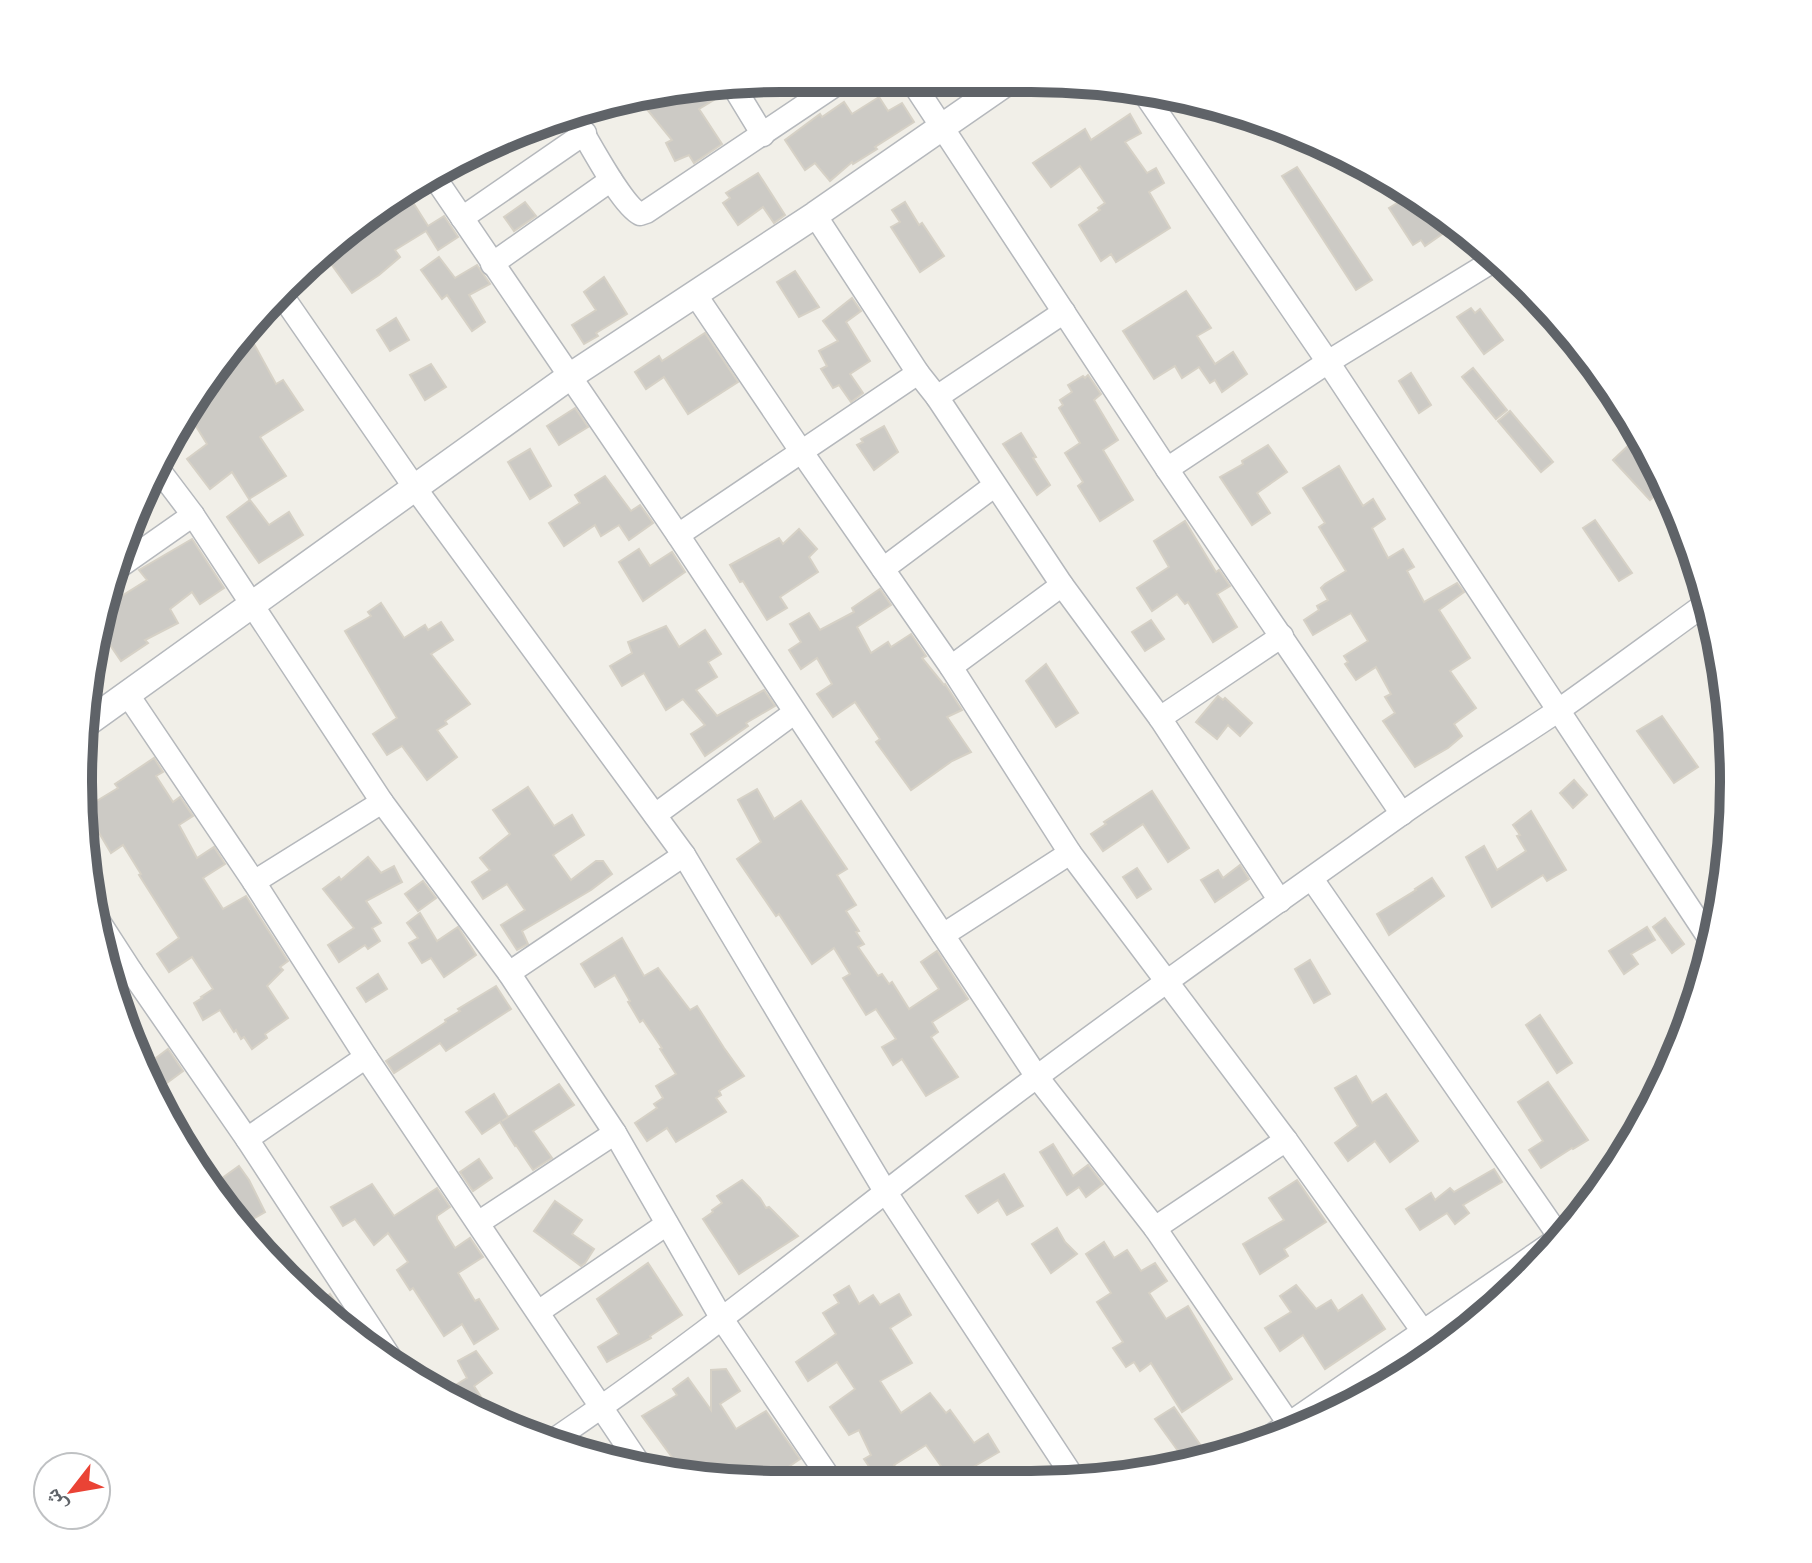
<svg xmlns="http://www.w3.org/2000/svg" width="1812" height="1563" font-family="'Open Sans','Noto Naskh Arabic',sans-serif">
	<rect width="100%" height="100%" fill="#f1efe8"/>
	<g fill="#cccac5" stroke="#d6d1c6" stroke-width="2">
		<polygon points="718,86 722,95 699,109 722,144 694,163 689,155 675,161 666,143 672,140 637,97"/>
		<polygon points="879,97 888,111 902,103 914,122 875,147 877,149 853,164 852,162 830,181 815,163 805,170 785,140 820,114 822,117 844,102 852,114"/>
		<polygon points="1130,114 1141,133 1125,142 1147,173 1156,168 1164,183 1149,192 1170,228 1116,262 1111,254 1101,261 1079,225 1100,210 1098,208 1105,203 1080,166 1051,187 1033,163 1085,129 1091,140"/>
		<polygon points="1297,167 1372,280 1356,290 1282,176"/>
		<polygon points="758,173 785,215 774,223 763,207 738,225 723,203 730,198 726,193"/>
		<polygon points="407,193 428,226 444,216 458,237 438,250 426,231 395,250 400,257 379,275 352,293 321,250"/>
		<polygon points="1412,194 1433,207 1448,230 1425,246 1421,240 1413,245 1389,208"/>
		<polygon points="525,202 536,216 514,231 504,217"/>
		<polygon points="905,202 919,225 922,223 944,256 920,272 891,227 900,222 892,210"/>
		<polygon points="439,257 455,278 477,265 490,284 469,295 485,322 472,331 447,295 442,299 421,270"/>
		<polygon points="795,271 819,307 799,317 777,282"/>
		<polygon points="604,277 627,314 596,333 598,336 584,344 572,325 596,310 584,292"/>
		<polygon points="1186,291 1211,328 1197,336 1215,364 1233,352 1247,374 1222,392 1215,380 1210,383 1199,367 1182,378 1175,366 1154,379 1123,331"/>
		<polygon points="852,298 861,311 846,322 870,361 850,374 863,393 851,402 839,385 833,388 821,369 827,366 819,351 838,341 823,321"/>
		<polygon points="1471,308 1475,313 1480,309 1503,340 1484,354 1457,317"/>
		<polygon points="396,318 409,340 390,351 377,330"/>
		<polygon points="705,333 738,382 688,414 664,377 646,389 635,372 659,356 662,361"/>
		<polygon points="254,344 276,384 283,380 303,410 260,437 286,476 249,499 232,472 210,489 187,459 207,444 186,410 197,390 222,362"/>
		<polygon points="431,364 446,387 425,400 410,375"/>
		<polygon points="1473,368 1507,410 1496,419 1462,377"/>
		<polygon points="1411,373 1431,405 1419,413 1399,381"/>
		<polygon points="1088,375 1101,394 1094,400 1118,440 1103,450 1133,500 1100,521 1078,486 1083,482 1065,453 1080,443 1059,408 1063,405 1060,400 1072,392 1068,385 1083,376 1085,378"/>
		<polygon points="575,408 588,427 559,445 547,426"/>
		<polygon points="1510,411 1553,462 1541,472 1498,421"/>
		<polygon points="884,426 898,452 874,470 857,445 863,442 861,439"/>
		<polygon points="1021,433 1036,457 1033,458 1050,485 1037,495 1003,444"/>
		<polygon points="1630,444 1661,476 1665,486 1650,500 1613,460"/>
		<polygon points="1268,445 1287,472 1257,493 1270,513 1252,525 1220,477 1243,464 1242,461"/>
		<polygon points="530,449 551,486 530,499 508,462"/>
		<polygon points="1339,466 1363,506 1373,499 1385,519 1372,528 1388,558 1403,549 1414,567 1407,571 1424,602 1457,583 1464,592 1439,610 1470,658 1450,671 1476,708 1454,724 1462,736 1448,748 1415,767 1383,721 1395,713 1385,697 1391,694 1376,667 1356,680 1345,664 1348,662 1344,656 1368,641 1351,613 1313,635 1304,620 1319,610 1317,606 1328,600 1321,588 1325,584 1346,571 1319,527 1325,523 1303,488"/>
		<polygon points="605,476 631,511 640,505 653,523 629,540 619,525 601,536 595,525 564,546 549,523 580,503 575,495"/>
		<polygon points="250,500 269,525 289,512 303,535 259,563 227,517"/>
		<polygon points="1595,520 1632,573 1619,581 1583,528"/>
		<polygon points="1185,521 1216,572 1219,570 1230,586 1217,594 1237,627 1213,642 1188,602 1185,604 1177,594 1152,611 1137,588 1169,567 1154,541"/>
		<polygon points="799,529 817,549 809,557 818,572 780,597 787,608 767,620 743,581 740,582 730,565 779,538 783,544"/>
		<polygon points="192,539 224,588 200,604 192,592 170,609 178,623 145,640 148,643 121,661 100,630 106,606 147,580 139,570"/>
		<polygon points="639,549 650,566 672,552 685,572 643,601 619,562"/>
		<polygon points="880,589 891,605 857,627 871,653 888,642 891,647 911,634 926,656 922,658 944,685 945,684 962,710 947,717 971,752 952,761 911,790 876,742 880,739 855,702 833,717 817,694 832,684 817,658 801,669 789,650 801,642 790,624 809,613 820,630 854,612 852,608"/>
		<polygon points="381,603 404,638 425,625 428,630 441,622 453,640 431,654 470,704 445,721 447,724 437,730 457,757 427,780 402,746 387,755 373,734 397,718 345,631 371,616 368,612"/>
		<polygon points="1151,620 1164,639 1145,651 1132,632"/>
		<polygon points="666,626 679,647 705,630 721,654 708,662 717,677 696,690 717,716 764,690 775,706 746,723 748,726 705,756 691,734 705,725 683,699 666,710 644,673 622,686 610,666 632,653 628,642"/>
		<polygon points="1046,664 1078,713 1056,727 1026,681"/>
		<polygon points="1218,696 1223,700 1225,698 1252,723 1240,736 1228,725 1217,739 1196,722"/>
		<polygon points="1662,716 1698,767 1674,783 1637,731"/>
		<polygon points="154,758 163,772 156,776 173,802 180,797 193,816 179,825 197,858 214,847 225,864 203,878 223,909 246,896 288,961 280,967 283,970 267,986 288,1018 265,1034 267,1038 252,1049 244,1037 241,1039 236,1030 234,1032 220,1010 203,1020 194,1003 202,998 201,997 213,989 192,957 169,972 157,954 179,938 139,875 141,874 123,845 111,853 95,826 81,834 81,791 90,805 118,788 115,784"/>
		<polygon points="1574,780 1587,795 1573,808 1560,793"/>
		<polygon points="528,787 554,826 572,815 584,835 553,855 571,880 596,861 603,861 612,874 591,890 522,931 528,944 517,950 501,925 525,910 507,884 483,899 472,882 490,870 480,858 510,834 493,810"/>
		<polygon points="757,789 774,819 801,801 847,869 837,875 856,905 846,911 859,931 856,932 864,944 858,947 878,976 882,974 889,984 892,982 909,1009 939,989 921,962 937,951 968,999 932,1022 938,1032 931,1037 958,1077 926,1096 902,1059 893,1065 882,1047 896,1039 876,1009 866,1015 843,978 850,974 834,948 812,964 779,914 776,916 737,859 761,842 738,800"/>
		<polygon points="1152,791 1189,848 1168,862 1143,824 1103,851 1091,834 1106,824 1104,822"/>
		<polygon points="1531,811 1566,870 1547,881 1543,875 1492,907 1466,857 1484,846 1497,870 1526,851 1517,836 1520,835 1513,825"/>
		<polygon points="368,857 381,873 394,866 402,882 366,901 381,923 372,928 380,941 368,949 365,945 339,962 328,945 354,928 323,889 339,877 341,880"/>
		<polygon points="1240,865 1249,879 1215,902 1201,880 1218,870 1223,878"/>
		<polygon points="1137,868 1151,889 1137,898 1123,877"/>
		<polygon points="1432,878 1444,896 1389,935 1377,914 1416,890 1415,889"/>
		<polygon points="423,881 436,898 418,911 405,894"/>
		<polygon points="420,913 437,941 458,927 476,955 444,977 431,958 422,963 409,943 418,938 407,923"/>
		<polygon points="1665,918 1684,944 1672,953 1653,927"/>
		<polygon points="1647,927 1655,940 1631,954 1638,964 1624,974 1609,951"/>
		<polygon points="622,938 644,976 658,968 690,1010 697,1006 724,1048 744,1076 719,1091 721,1095 716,1098 726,1112 676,1142 667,1128 647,1141 635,1123 657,1108 654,1104 663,1098 656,1086 676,1074 660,1049 662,1048 643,1020 640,1022 628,1002 630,1001 615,975 595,987 581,964"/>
		<polygon points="1310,960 1330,994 1314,1003 1295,969"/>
		<polygon points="378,974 387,989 366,1002 357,988"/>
		<polygon points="496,986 511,1009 446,1051 440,1043 394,1073 386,1061 446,1022 445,1020 460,1011 458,1009"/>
		<polygon points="1540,1015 1572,1063 1557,1073 1526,1025"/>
		<polygon points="168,1049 183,1071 156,1091 144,1067"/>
		<polygon points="1356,1076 1372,1103 1386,1094 1418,1141 1390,1162 1375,1141 1348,1161 1335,1143 1358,1126 1335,1088"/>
		<polygon points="1548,1082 1588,1140 1573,1149 1572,1148 1541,1168 1529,1150 1543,1141 1518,1102"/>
		<polygon points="559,1084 574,1105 533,1131 552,1158 533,1170 516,1145 515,1146 500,1122 482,1134 466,1112 494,1094 508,1117 502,1121"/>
		<polygon points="1053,1144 1073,1176 1088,1165 1103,1184 1086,1197 1079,1187 1067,1195 1040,1152"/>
		<polygon points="479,1159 492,1178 473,1191 460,1172"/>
		<polygon points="239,1166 249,1180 265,1212 241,1226 214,1184"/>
		<polygon points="1494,1169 1502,1182 1463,1205 1469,1213 1455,1224 1447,1213 1420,1230 1406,1209 1431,1193 1435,1200 1450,1188 1454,1192"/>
		<polygon points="1004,1174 1023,1206 1007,1215 998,1200 978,1213 966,1196"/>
		<polygon points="742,1180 760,1198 766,1208 769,1207 798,1236 739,1274 703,1219 713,1212 712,1210 722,1203 717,1196"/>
		<polygon points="1297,1180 1326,1222 1284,1249 1288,1256 1260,1274 1243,1244 1284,1220 1269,1198"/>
		<polygon points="372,1184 394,1216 437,1188 450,1207 437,1216 437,1219 455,1248 470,1238 483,1257 458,1273 475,1301 479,1299 498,1329 474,1344 462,1324 444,1336 413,1288 410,1290 397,1270 408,1262 388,1233 374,1245 355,1219 343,1226 331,1207"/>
		<polygon points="555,1201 582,1220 572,1234 594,1249 585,1263 581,1266 534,1231"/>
		<polygon points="1057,1228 1065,1242 1077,1254 1051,1273 1032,1244"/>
		<polygon points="1104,1242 1114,1258 1127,1250 1141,1271 1155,1263 1167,1281 1149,1293 1166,1319 1188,1306 1232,1379 1182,1412 1151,1363 1140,1371 1134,1362 1126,1367 1113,1348 1123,1342 1097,1302 1111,1293 1086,1254"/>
		<polygon points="648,1263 682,1315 650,1336 651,1338 607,1362 598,1347 619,1334 597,1299"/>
		<polygon points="1296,1285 1316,1309 1331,1300 1338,1311 1362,1295 1385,1329 1325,1369 1303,1335 1280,1351 1265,1328 1291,1312 1280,1296"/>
		<polygon points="849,1286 859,1304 873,1295 880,1305 899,1294 911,1315 890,1328 912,1363 880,1381 901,1413 930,1393 946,1413 950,1410 974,1443 988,1434 999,1452 968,1470 970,1473 953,1483 926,1445 894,1465 896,1468 879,1481 864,1459 871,1455 859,1430 849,1435 830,1407 855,1389 837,1362 808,1381 796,1362 836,1334 823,1313 839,1303 834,1295"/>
		<polygon points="330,1294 358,1334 355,1337 316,1305"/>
		<polygon points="476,1351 492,1373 474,1386 481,1397 466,1406 457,1402 449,1389 467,1378 458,1361"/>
		<polygon points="726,1369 740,1391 720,1404 736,1429 766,1411 800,1459 787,1468 801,1485 781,1485 685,1475 642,1416 677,1395 673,1389 688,1378 711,1410 711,1370"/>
		<polygon points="1174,1407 1206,1453 1196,1460 1186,1462 1155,1419"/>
	</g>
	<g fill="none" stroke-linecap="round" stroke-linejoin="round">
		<defs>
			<g id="minor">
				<polyline points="911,80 1167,469 1402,814"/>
				<polyline points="732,84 763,135"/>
				<polyline points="1142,90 1328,362 1713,944"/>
				<path d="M 571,113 C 586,135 620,204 640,214 L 646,212 L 844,79"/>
				<polyline points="433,175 678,535 1037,1077 1155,1228 1294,1431"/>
				<polyline points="815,215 918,373 937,397 1062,585 1160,718 1280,901"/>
				<polyline points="462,218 585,133"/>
				<polyline points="492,264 611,180"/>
				<polyline points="281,294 415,488 684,855 885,1191 1077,1483"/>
				<polyline points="695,294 801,451 951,667 1070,853 1286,1140 1437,1351"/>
				<polyline points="937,397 1064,312"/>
				<polyline points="156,466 193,515 382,802 509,973 615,1133 722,1319 834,1485"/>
				<polyline points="1167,469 1328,362 1496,259"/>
				<polyline points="678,535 918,373"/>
				<polyline points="116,569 193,515"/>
				<polyline points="883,569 994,486"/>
				<polyline points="951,667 1062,585"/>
				<polyline points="128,695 254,882 366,1057 644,1471"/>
				<polyline points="1160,718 1282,636"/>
				<polyline points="655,815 794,713"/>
				<polyline points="1312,879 1561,1239"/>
				<polyline points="254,882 382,802"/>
				<polyline points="98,920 131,971 247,1139 399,1371"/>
				<polyline points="943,935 1070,853"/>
				<polyline points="509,973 684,855"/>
				<polyline points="111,985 131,971"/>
				<polyline points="247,1139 366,1057"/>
				<polyline points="478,1223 615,1133"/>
				<polyline points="1155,1228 1286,1140"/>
				<polyline points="538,1312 667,1224"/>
				<path d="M 549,1443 C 718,1329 874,1197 1038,1076 C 1157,987 1279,901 1400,815 C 1451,779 1504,747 1556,712 C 1607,676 1657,639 1708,602"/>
				<polyline points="1252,1449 1568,1232"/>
			</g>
			<polyline id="tertiary" points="83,726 569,377 815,215 1007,82"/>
		</defs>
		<use href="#minor" stroke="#b5b8bc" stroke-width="25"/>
		<use href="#tertiary" stroke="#b5b8bc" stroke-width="29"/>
		<use href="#minor" stroke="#fff" stroke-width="22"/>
		<use href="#tertiary" stroke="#fff" stroke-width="26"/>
	</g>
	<path d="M0 0H1812V1563H0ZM781 92H1031A689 689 0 0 1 1720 781V782A689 689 0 0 1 1031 1471H781A689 689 0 0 1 92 782V781A689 689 0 0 1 781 92Z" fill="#fff" fill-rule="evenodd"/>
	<path fill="none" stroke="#5f6368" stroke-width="10" d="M781 92H1031A689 689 0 0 1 1720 781V782A689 689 0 0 1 1031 1471H781A689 689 0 0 1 92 782V781A689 689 0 0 1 781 92Z"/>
	<g transform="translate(72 1491) rotate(239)"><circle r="38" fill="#ffffff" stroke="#bfc1c3" stroke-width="2"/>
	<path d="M0-6L14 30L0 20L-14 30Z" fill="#ea4335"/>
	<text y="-12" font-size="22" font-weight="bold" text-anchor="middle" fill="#5f6368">ش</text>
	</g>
</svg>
